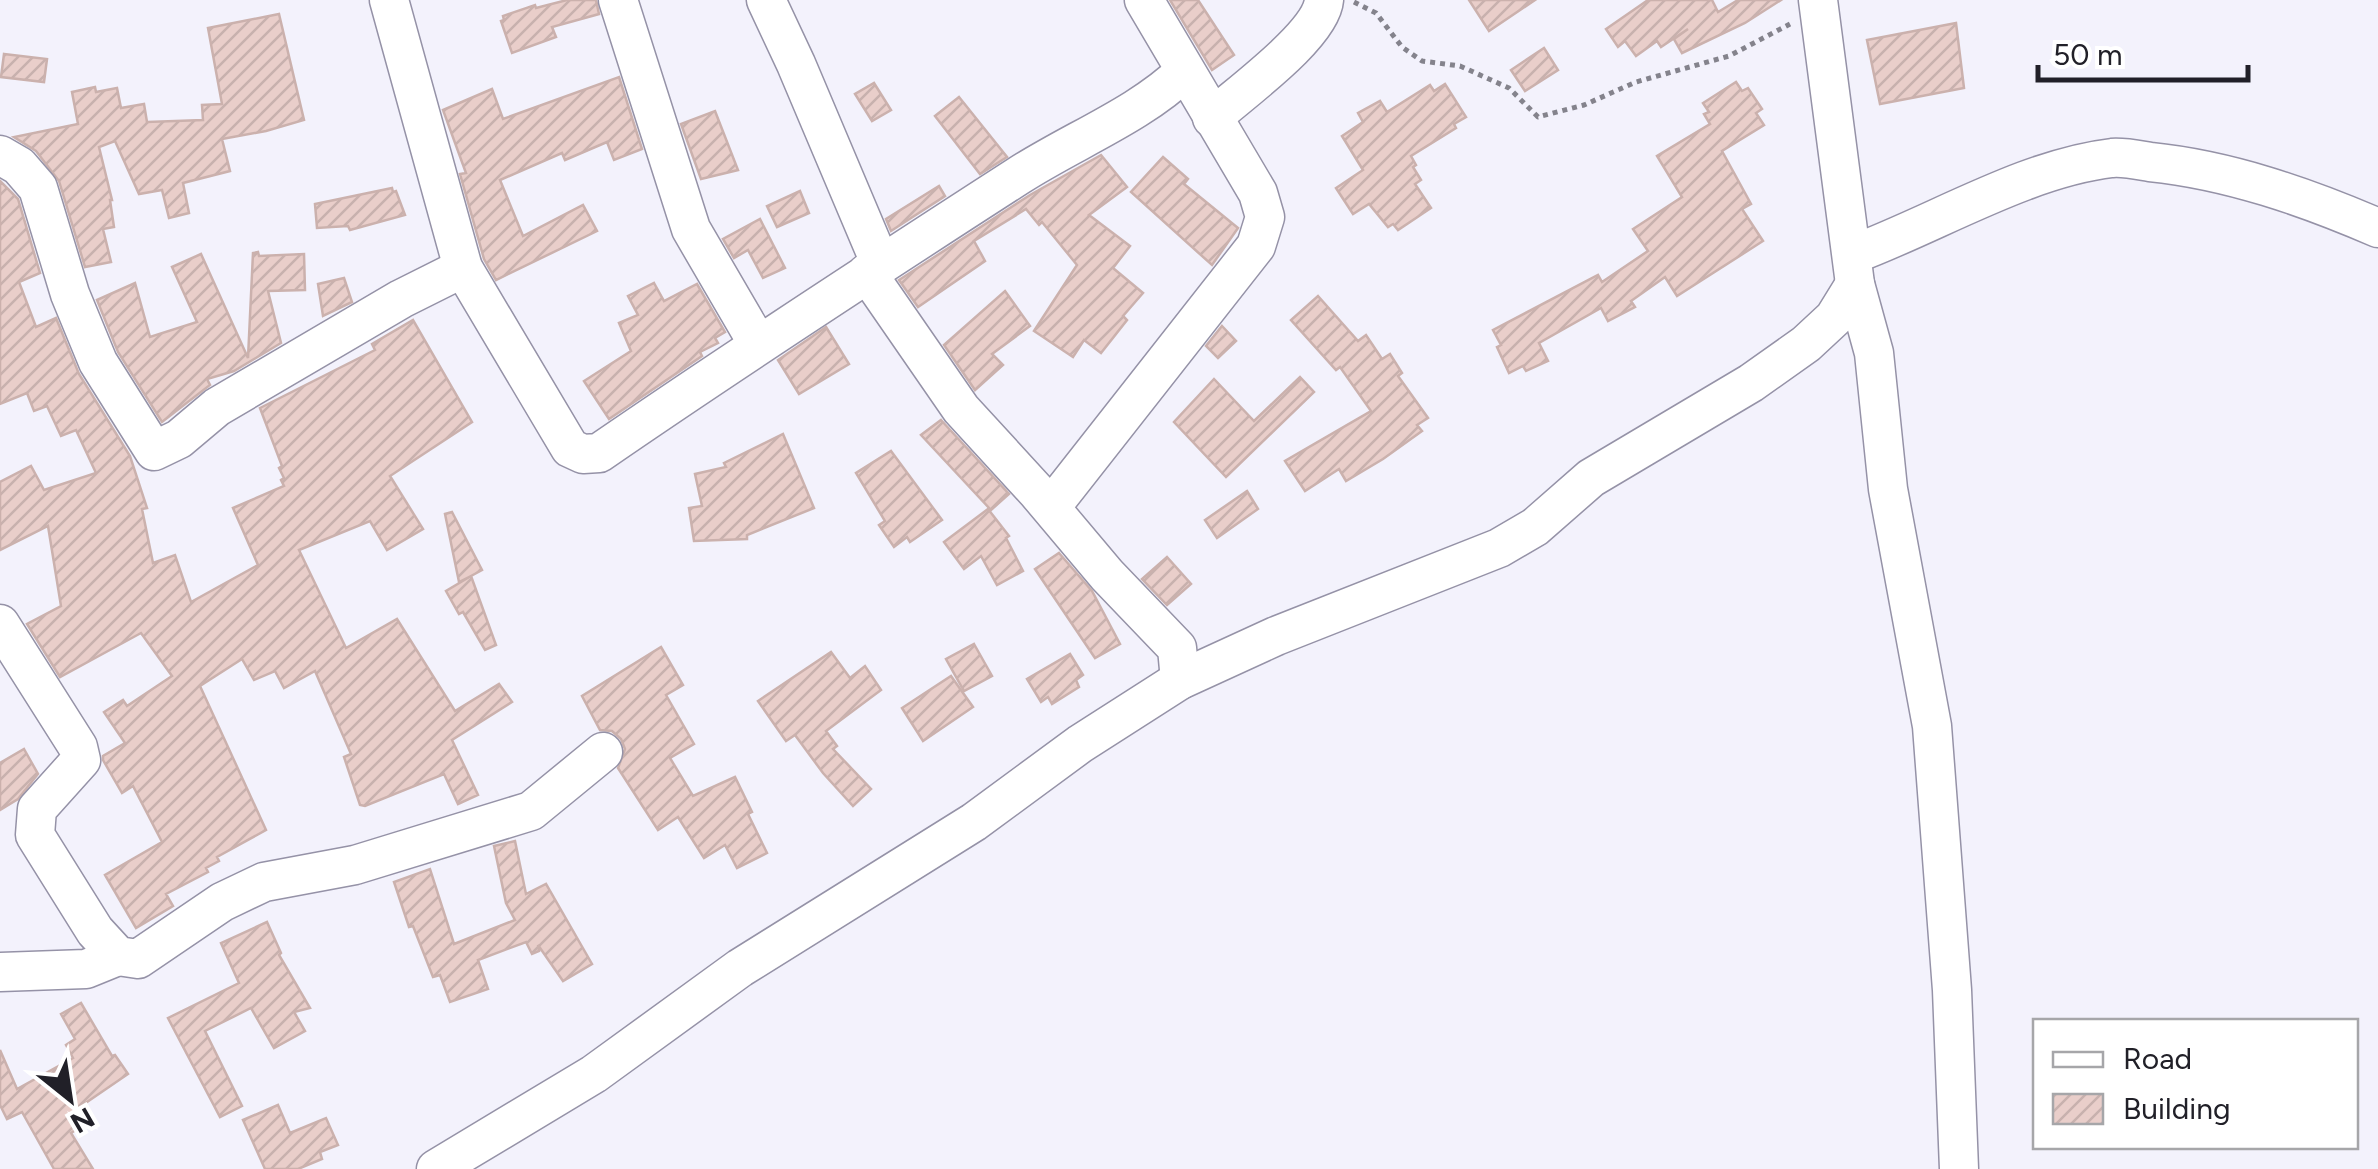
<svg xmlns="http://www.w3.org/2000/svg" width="2378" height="1169" font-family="Figtree,sans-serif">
	<defs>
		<pattern id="building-hatch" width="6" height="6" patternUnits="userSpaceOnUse" patternTransform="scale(2.5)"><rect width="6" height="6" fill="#e9ceca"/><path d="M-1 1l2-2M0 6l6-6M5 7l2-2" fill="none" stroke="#c8b1ae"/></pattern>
	</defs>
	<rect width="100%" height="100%" fill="#f3f2fc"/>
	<g fill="url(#building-hatch)" stroke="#cbb1ad" stroke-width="2.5">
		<polygon points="567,0 596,0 599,14 552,27 556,37 512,53 501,21 504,20 503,16 535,5 536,8"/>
		<polygon points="1170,0 1198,0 1234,55 1212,70"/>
		<polygon points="1469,0 1535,0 1489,31"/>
		<polygon points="1648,0 1712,0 1718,12 1738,0 1781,0 1745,23 1682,53 1674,39 1688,29 1661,47 1657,41 1636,56 1625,41 1618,47 1606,29"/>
		<polygon points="279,14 304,120 266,131 222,139 230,171 183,183 189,213 169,218 162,190 139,194 115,141 99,147 112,200 110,200 114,227 103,229 111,262 85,267 59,181 36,151 14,137 78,124 72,92 95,87 96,92 117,88 121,108 144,104 147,122 203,120 202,105 222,104 208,28"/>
		<polygon points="1956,23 1964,88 1880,104 1867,40"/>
		<polygon points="1544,48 1558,70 1525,91 1511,70"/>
		<polygon points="4,54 47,59 44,82 1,77"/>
		<polygon points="619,77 642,149 614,160 607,142 565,160 562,153 500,180 523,236 583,205 597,231 496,280 484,259 460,174 466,173 443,110 492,89 503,119"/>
		<polygon points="1736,82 1742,91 1748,88 1762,109 1756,113 1764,125 1722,151 1751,204 1742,209 1763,241 1677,296 1665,277 1631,301 1635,307 1608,321 1601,308 1539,343 1548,361 1526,371 1523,366 1509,373 1497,347 1501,345 1493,330 1598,275 1602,282 1648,251 1633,229 1682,197 1657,156 1710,124 1704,114 1709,112 1703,103"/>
		<polygon points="874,83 891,110 872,121 855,94"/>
		<polygon points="1445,84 1466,117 1454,124 1456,128 1411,156 1416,165 1413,167 1421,180 1415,184 1431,208 1398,230 1393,224 1388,227 1369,204 1353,214 1336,188 1363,170 1342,136 1363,122 1358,113 1380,101 1387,112 1430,85 1434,91"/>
		<polygon points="959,97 1007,157 980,174 935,116"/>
		<polygon points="715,111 738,170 701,179 681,124"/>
		<polygon points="1101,155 1127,187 1089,215 1130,246 1113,268 1143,293 1123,316 1127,320 1101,353 1084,340 1073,357 1034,331 1077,265 1042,222 1039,225 1026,209 974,241 985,261 918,307 899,280 1030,195"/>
		<polygon points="1163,157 1188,179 1184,184 1238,228 1212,265 1131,192"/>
		<polygon points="0,181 18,199 40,273 19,282 36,327 56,318 79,374 130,456 147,508 142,509 153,563 175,555 191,602 258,565 233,508 284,486 281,480 284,478 279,468 282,466 260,408 375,350 372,344 413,320 472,422 390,476 423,529 387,550 370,521 299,550 346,648 397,619 455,711 499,684 512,702 452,740 478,795 458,804 444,774 365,806 360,805 344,757 351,754 315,671 284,688 275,671 254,680 242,659 200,686 266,830 217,857 219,861 206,868 208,872 166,894 173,906 136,928 105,875 162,842 133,786 122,793 103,760 103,756 125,743 104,712 123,700 127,706 172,676 141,633 60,677 27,624 61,606 48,526 0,550 0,482 31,466 44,490 96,473 76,430 61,436 47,406 34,411 27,393 0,404"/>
		<polygon points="939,186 945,196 891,231 886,219"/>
		<polygon points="392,188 393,192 396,191 405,215 350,230 348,226 317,228 315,204"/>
		<polygon points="800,191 809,213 777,227 767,206"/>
		<polygon points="760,219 785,268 763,278 748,250 734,258 723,239"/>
		<polygon points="258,252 259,256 304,254 305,290 268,291 281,343 234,371 207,379 210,385 162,422 118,352 97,300 135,283 150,337 197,322 172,267 201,254 248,358 253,253"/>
		<polygon points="344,278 352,302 323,316 318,284"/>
		<polygon points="654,283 664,301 697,284 725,332 715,338 718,343 700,352 702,356 609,419 584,381 631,351 619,323 638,315 628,296"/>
		<polygon points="1005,291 1030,326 992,354 1003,365 975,390 944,345"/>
		<polygon points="1318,296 1358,341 1366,335 1382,359 1390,354 1402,373 1398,376 1428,418 1417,425 1422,431 1383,459 1346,481 1339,469 1305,491 1285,461 1371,411 1340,367 1336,370 1291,320"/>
		<polygon points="1222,326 1236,341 1218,358 1206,346"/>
		<polygon points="826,327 849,364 799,394 778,360"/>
		<polygon points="1300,377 1314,392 1226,477 1174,422 1214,379 1254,421"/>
		<polygon points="941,420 1009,494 991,510 921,435"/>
		<polygon points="783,434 814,508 747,535 747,539 694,541 689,508 702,506 695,474 726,467 724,463"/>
		<polygon points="891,451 942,520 910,542 907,537 894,547 879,525 885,521 856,473"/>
		<polygon points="1247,491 1258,509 1217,538 1205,520"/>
		<polygon points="988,509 1009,536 1006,538 1023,571 997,585 981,556 964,569 944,542"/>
		<polygon points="452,512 482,570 471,576 496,645 485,650 463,612 459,614 446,591 471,576 459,582 445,514"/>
		<polygon points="1059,553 1092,591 1120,644 1095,658 1035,569"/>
		<polygon points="1167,557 1191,584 1167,605 1142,579"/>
		<polygon points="974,644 992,676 964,691 946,659"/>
		<polygon points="661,647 683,685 666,695 694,744 670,758 693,796 735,777 752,812 748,814 767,853 737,868 725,845 704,858 678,817 658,830 618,768 625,749 621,739 612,731 600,730 582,696"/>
		<polygon points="831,652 850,678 865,666 881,690 826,731 837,746 833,749 871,789 853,806 823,773 795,735 786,741 758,701"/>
		<polygon points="1070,654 1083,675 1076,680 1079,687 1052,704 1048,697 1041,702 1027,679"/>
		<polygon points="951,676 973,707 923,741 902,708"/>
		<polygon points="24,749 38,774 18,799 0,810 0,763"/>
		<polygon points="515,841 526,894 546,884 592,964 563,981 538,945 539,951 532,954 526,942 478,960 488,989 450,1002 440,975 433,977 413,926 409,927 394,882 430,869 454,944 515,920 506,903 494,846"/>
		<polygon points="267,922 281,953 279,955 310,1008 294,1012 305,1031 274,1048 251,1008 205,1031 242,1106 220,1117 168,1018 239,983 221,943"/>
		<polygon points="81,1003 112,1056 115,1055 128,1074 71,1113 79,1128 71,1133 93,1169 54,1169 22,1112 7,1119 0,1105 0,1050 17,1089 73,1058 66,1045 75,1039 61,1014"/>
		<polygon points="278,1105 290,1133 326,1118 338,1145 320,1152 322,1159 298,1169 265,1169 243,1120"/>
	</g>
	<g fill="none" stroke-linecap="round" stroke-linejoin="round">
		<defs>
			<g id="minor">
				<path d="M 389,0 L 463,268 L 570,448 L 583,454 L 599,453 C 737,358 877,267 1018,176 C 1072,141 1140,115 1185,71"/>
				<polyline points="618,0 691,229 758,344"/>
				<polyline points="766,0 796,64 881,265"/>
				<polyline points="1818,0 1855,284 1874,353 1888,489 1932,726 1952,990 1959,1169"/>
				<path d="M 1212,118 C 1240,93 1321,35 1324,0"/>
				<polyline points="0,155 19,166 38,188 70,294 98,362 154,451 179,439 217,407 401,299 463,268"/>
				<path d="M 1854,254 C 1935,224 2026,168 2112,158 C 2124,157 2138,160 2150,162 C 2229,170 2306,197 2378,228"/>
				<polyline points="867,273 961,409 1038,493 1107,575 1177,648 1180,680"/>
				<polyline points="1051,507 1256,246 1265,217 1258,193 1144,0"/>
				<polyline points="0,624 78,747 81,760 37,809 35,835 95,931 118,956 138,959 222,902 264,882 355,865 531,811 603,752"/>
				<polyline points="0,972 86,969 118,956"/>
				<polyline points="436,1169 594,1074 740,968 974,822 1080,744 1180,680 1276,636 1499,548 1535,527 1591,478 1751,383 1806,344 1834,318 1855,284"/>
			</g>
		</defs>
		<use href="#minor" stroke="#9592a7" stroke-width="41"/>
		<polyline stroke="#84838c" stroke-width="5" stroke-dasharray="5 5" stroke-linecap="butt" points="1354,2 1376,13 1402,47 1422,61 1460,66 1509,88 1538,117 1584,105 1636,82 1729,56 1790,24"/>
		<use href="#minor" stroke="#fff" stroke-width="38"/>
	</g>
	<rect x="2033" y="1019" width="325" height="130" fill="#ffffff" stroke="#a6a6a9" stroke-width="2.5"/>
	<rect x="2053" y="1052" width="50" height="15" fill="#ffffff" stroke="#a6a6a9" stroke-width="2.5"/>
	<text x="2123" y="1069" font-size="30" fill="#212028">Road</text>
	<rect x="2053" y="1094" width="50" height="30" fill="url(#building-hatch)" stroke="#a6a6a9" stroke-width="2.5"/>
	<text x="2123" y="1119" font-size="30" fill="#212028">Building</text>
	<g transform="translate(70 1099) rotate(150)" stroke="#ffffff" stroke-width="8" paint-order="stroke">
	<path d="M0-8L18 38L0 25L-18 38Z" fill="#212028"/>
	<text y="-15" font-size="28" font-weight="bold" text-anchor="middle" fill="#212028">N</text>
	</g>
	<path d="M2038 65v15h210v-15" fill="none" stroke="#212028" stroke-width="5"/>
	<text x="2053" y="65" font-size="30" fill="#212028" stroke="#ffffff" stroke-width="8" paint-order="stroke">50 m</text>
</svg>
